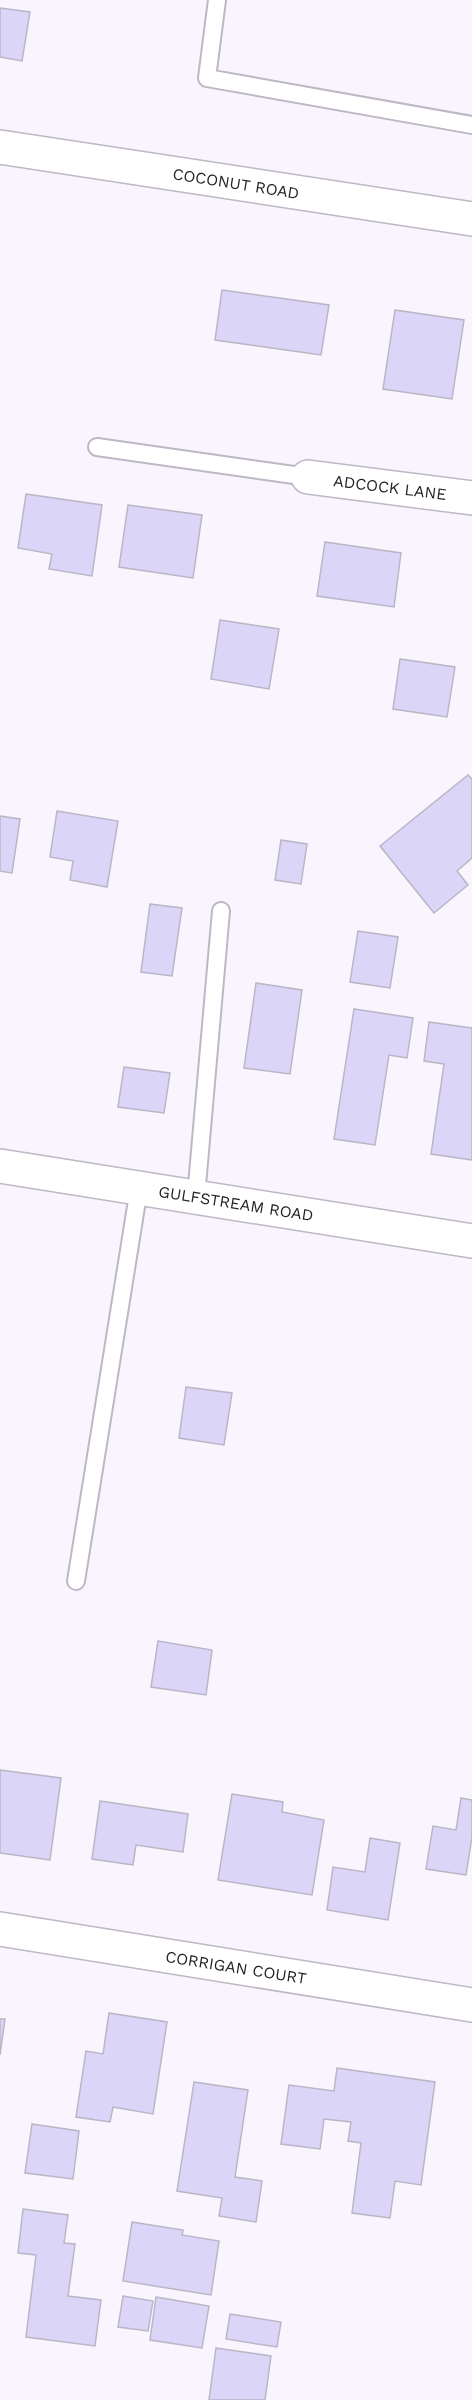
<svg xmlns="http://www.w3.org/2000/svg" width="472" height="2400" font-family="'Work Sans',sans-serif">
	<rect width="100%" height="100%" fill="#f9f4fd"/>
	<g fill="#dbd5f8" stroke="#b9b6c5" stroke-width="1.5">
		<polygon points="0,8 30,12 22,61 0,57"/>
		<polygon points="222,290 329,305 321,355 215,340"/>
		<polygon points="395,310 464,320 452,399 383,389"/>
		<polygon points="26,494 102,505 92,576 49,569 52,554 18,548"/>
		<polygon points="128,505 202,515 193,578 119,567"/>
		<polygon points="325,542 401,553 394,607 317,596"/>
		<polygon points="220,620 279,629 269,689 211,679"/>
		<polygon points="400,659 455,667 447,717 393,709"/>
		<polygon points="468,775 472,779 472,858 457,871 468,885 434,913 380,846"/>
		<polygon points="57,811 118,821 107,887 70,880 73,861 50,857"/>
		<polygon points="0,816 20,819 12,873 0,871"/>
		<polygon points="281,840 307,844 301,884 275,880"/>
		<polygon points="150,904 182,908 172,976 141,972"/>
		<polygon points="358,931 398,937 390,988 350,982"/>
		<polygon points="256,983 302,990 290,1074 244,1068"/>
		<polygon points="354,1009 413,1018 407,1058 389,1055 375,1145 334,1139"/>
		<polygon points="429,1022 472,1028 472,1160 431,1154 444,1064 424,1061"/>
		<polygon points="124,1067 170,1073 164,1113 118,1107"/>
		<polygon points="186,1387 232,1393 224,1445 179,1438"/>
		<polygon points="158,1641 212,1650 206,1695 151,1687"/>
		<polygon points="0,1770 61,1778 50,1860 0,1853"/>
		<polygon points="232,1794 283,1802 282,1812 324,1820 312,1895 218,1880"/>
		<polygon points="461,1798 472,1800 472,1837 466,1875 426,1869 433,1826 456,1830"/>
		<polygon points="100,1801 188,1814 183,1852 136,1845 133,1865 92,1859"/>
		<polygon points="370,1838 400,1843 388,1920 327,1910 333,1867 365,1872"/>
		<polygon points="109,2013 167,2022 153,2114 113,2107 110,2122 76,2117 86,2051 103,2054"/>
		<polygon points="0,2019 5,2019 0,2055"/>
		<polygon points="337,2068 435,2082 421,2185 395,2181 390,2218 352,2213 361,2143 348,2141 351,2122 324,2119 320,2149 281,2144 289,2085 334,2091"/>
		<polygon points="194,2082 248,2090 235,2177 262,2181 256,2222 219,2216 222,2198 177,2191"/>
		<polygon points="32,2124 79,2131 73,2179 25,2173"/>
		<polygon points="23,2209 68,2215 64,2243 75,2244 68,2296 101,2300 95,2346 26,2337 36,2255 18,2253"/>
		<polygon points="132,2222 183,2230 182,2235 219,2241 211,2295 123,2281"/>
		<polygon points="123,2296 153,2301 148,2331 118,2327"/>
		<polygon points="156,2297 209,2306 202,2348 150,2340"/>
		<polygon points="230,2314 281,2322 277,2347 226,2339"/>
		<polygon points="216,2348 271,2356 265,2400 209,2400"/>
	</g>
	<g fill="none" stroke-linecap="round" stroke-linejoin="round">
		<defs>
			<g id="service">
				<polyline points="217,0 207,78 472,125"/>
				<polyline points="97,447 308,477"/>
				<polyline points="196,1197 221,911"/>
				<polyline points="76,1581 139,1188"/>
			</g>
			<g id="minor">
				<polyline points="0,147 472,219"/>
				<polyline points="308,477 472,498"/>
				<polyline points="0,1166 472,1241"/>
				<polyline points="0,1929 472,2005"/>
			</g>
		</defs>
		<use href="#service" stroke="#beb7c6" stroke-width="20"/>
		<use href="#minor" stroke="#beb7c6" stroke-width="36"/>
		<use href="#service" stroke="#fff" stroke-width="16"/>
		<use href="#minor" stroke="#fff" stroke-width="33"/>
	</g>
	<g text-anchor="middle" stroke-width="4.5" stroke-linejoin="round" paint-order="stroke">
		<g font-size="16" fill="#232026" stroke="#fff">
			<text transform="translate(236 183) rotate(9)" y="6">COCONUT ROAD</text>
			<text transform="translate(390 487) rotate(7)" y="6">ADCOCK LANE</text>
			<text transform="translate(236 1203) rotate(9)" y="6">GULFSTREAM ROAD</text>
			<text transform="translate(236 1967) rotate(9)" y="6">CORRIGAN COURT</text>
		</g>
	</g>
</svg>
